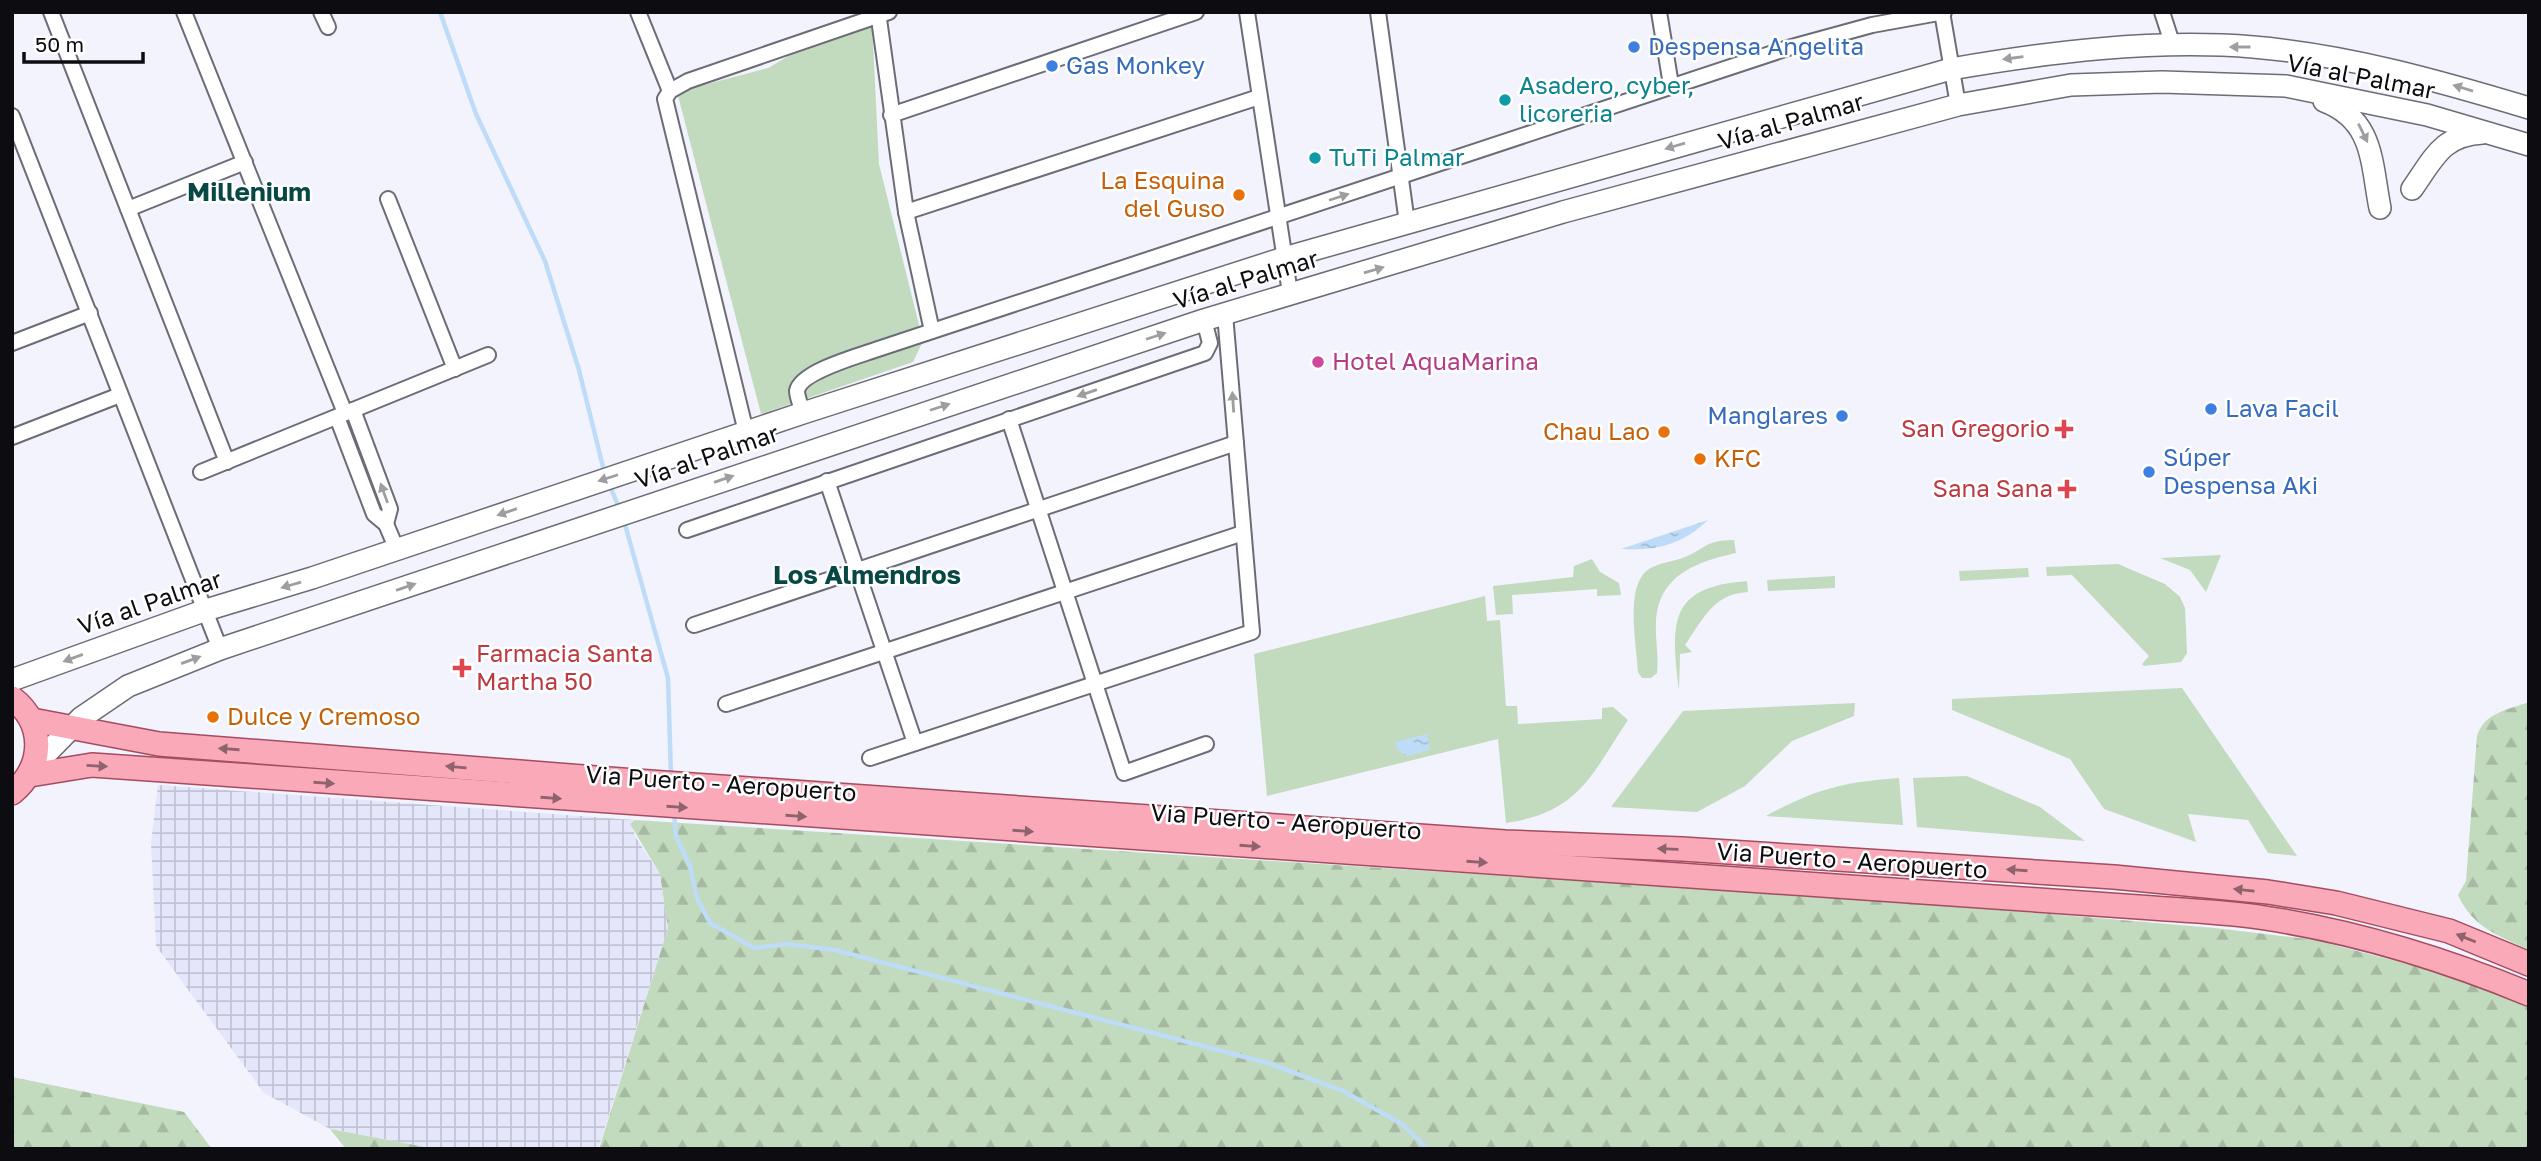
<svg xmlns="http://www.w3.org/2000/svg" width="2541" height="1161" font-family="'Golos Text',sans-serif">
	<defs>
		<pattern id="industrial-grid" width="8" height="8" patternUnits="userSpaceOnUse" patternTransform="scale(1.75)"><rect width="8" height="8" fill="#e4e6fa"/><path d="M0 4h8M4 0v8" fill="none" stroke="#c2c4d5"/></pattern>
		<pattern id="forest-firs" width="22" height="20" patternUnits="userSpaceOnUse" patternTransform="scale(1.75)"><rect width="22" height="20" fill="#c2dabe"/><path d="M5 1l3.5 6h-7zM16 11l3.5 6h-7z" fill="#a6baa2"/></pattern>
		<pattern id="water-ripples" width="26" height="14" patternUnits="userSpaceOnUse" patternTransform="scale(1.75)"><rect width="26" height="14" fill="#bedcf7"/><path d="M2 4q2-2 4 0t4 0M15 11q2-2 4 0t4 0" fill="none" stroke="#a2bcd3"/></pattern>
	</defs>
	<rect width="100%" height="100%" fill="#f2f3fd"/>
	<polygon fill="url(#industrial-grid)" points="158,785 635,820 631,825 636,838 660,874 668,928 598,1149 436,1149 330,1129 264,1093 156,946 151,843"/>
	<g fill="#c2dabe">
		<polygon points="872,23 879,164 923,341 913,362 761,414 677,92 768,68 806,46"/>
		<path d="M 1734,540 L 1736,553 C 1696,562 1658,575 1656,623 C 1655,639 1659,656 1657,673 L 1651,678 L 1642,678 L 1638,672 C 1637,645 1624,585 1649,569 C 1660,562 1673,562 1685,557 C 1709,547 1703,541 1734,540 Z"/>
		<polygon points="2221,555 2206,592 2190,570 2160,558"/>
		<polygon points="1592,559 1600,572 1619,583 1621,595 1597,596 1597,589 1512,595 1513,614 1496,615 1493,586 1573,577 1574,566"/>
		<polygon points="2118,564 2165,584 2180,597 2185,608 2187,653 2181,662 2144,666 2142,664 2149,656 2072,575 2047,576 2046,567"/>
		<polygon points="2028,568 2029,577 1960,581 1959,571"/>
		<polygon points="1835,576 1835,588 1768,591 1767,580"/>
		<path d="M 1747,581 L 1748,592 C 1713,594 1704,618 1685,645 L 1692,652 L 1680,654 L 1679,690 C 1671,622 1668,587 1747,581 Z"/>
		<path d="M 1485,596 L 1487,621 L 1500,620 L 1506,706 L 1517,706 L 1518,724 L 1602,719 L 1602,708 L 1613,707 L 1628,720 C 1590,777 1579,812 1506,823 L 1498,739 L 1267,796 L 1254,654 Z"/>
		<polygon points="2182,688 2297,856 2268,853 2248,820 2188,814 2196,842 2104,809 2070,759 1952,710 1952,699"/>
		<polygon points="1855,703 1854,716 1792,741 1745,786 1697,812 1611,807 1683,711"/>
		<polygon points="1967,776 2040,807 2085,841 1917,827 1913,778"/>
		<path d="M 1899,778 L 1903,825 L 1766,816 C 1815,789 1844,782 1899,778 Z"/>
	</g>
	<g fill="url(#forest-firs)">
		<path d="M 2529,702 L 2529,950 C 2498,935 2473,928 2458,895 L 2466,881 L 2477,736 C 2484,713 2507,710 2529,702 Z"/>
		<polygon points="635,820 1896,901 2215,928 2315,940 2449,975 2529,1007 2529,1149 599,1149 668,928 660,874 630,824"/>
		<polygon points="12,1077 184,1112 212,1149 12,1149"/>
		<polygon points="330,1129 436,1149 346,1149"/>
	</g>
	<g fill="url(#water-ripples)">
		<path d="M 1708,520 C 1682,545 1656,551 1621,549 Z"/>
		<polygon points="1427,734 1430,750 1407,756 1397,750 1395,742"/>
	</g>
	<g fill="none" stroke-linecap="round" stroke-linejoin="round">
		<g stroke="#bedcf7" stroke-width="4.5">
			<polyline points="440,12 476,114 545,261 579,370 605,475"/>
			<polyline points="610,486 620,510"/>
			<polyline points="624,521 668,678 671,776"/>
			<polyline points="674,812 676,836 690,866 697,898 710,923 754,948 787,944 835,950 1268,1063 1343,1091 1402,1124 1428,1149"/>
		</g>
		<defs>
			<g id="street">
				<polyline points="51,12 227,462"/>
				<polyline points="184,12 345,413"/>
				<polyline points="321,12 328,27"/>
				<polyline points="638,12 670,91"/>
				<polyline points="878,12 906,212 932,331"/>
				<polyline points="1247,12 1290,293"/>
				<polyline points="1378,12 1407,223"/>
				<polyline points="1659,12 1671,85"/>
				<polyline points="1942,12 1958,105"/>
				<polyline points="2162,12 2173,46"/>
				<polyline points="891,115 1196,12"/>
				<polyline points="12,116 220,649"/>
				<polyline points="388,199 455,369"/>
				<polyline points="128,209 245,162"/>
				<polyline points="906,212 1259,97"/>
				<polyline points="12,343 90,313"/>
				<polyline points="353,410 390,509 386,524"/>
				<path d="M 803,413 C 801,406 797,397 797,391 C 800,372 858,356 875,350 L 1788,48 L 1872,25 L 1944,12"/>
				<polyline points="337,417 374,514 386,524 397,550"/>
				<polyline points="1009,419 1124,773 1206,744"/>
				<polyline points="746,432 665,99 670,91 688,81 889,12"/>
				<polyline points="12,437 120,395"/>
				<polyline points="201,472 488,355"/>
				<polyline points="827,481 915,743"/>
				<polyline points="687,530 1205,353 1210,343 1204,320"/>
				<polyline points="694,625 1236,443"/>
				<polyline points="726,704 1243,533"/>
				<polyline points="870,758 1252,632 1225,314"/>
			</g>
			<g id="secondary">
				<path d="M 2324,101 C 2374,120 2371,162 2380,208"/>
				<path d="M 2412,189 C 2434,158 2442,135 2483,133"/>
				<path d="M 12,680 L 206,610 L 312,578 L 803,413 L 1284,258 L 1951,69 C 2049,52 2153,39 2253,47 C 2348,55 2439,81 2529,108"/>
				<polyline points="35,765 81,718 128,686 220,649 1204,320 1563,212 1958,105 2071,85 2162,82 2286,86 2427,115 2529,145"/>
			</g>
			<g id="primary">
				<path d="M 12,698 C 46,724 44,767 12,793"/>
				<polyline points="32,720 159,744 622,780 1505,842 1682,849 2114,877 2268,892 2336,903 2449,931 2529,964"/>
				<path d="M 30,775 L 92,765 L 2153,908 C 2190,911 2228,912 2265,918 C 2357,932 2444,959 2529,994"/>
			</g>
		</defs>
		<use href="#street" stroke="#6b6c76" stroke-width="18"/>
		<use href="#secondary" stroke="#6b6c76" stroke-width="24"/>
		<use href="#primary" stroke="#a44d60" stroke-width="26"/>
		<use href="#street" stroke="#fff" stroke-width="14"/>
		<use href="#secondary" stroke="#fff" stroke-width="21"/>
		<use href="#primary" stroke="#faa9b9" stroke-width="23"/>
	</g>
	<defs><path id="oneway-solid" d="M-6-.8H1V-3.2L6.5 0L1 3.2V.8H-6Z" transform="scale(1.75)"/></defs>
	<g fill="#9e9ea0">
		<use href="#oneway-solid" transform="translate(2240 47) rotate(-180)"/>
		<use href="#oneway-solid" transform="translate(2013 58) rotate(172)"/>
		<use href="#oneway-solid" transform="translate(2463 88) rotate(-163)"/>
		<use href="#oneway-solid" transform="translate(2363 133) rotate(64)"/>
		<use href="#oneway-solid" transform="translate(1675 146) rotate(164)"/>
		<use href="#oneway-solid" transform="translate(1339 197) rotate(-18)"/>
		<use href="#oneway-solid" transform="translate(1374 270) rotate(-16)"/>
		<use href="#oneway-solid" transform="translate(1156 336) rotate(-18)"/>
		<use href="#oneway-solid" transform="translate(1087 393) rotate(161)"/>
		<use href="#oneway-solid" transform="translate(1233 402) rotate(-94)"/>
		<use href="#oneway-solid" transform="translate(940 407) rotate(-18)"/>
		<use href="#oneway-solid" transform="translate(608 478) rotate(162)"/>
		<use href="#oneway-solid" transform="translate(724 479) rotate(-19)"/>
		<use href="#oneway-solid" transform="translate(384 493) rotate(-110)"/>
		<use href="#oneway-solid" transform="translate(507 512) rotate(161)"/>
		<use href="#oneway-solid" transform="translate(291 585) rotate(164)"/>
		<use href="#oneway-solid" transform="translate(406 587) rotate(-19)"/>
		<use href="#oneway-solid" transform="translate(73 658) rotate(160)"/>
		<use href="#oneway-solid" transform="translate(191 660) rotate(-20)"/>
	</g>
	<g fill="#8f636d">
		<use href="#oneway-solid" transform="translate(229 749) rotate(-176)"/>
		<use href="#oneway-solid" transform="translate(97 766) rotate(3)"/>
		<use href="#oneway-solid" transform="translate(456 767) rotate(-175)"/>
		<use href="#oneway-solid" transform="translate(324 783) rotate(4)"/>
		<use href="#oneway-solid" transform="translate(551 798) rotate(4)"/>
		<use href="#oneway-solid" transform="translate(677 807) rotate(4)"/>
		<use href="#oneway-solid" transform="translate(796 816) rotate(4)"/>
		<use href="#oneway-solid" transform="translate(1023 831) rotate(4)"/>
		<use href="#oneway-solid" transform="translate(1250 846) rotate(4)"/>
		<use href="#oneway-solid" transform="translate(1668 849) rotate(-178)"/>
		<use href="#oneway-solid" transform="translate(1477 862) rotate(4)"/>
		<use href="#oneway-solid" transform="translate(2017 870) rotate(-176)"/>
		<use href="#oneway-solid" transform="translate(2244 890) rotate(-174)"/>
		<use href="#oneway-solid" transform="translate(2466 938) rotate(-158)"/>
	</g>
	<g fill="#3f7fe0" stroke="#fff" stroke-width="2.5">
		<circle cx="1634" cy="47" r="7"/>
		<circle cx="1052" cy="66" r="7"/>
		<circle cx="2211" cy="409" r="7"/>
		<circle cx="1842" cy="416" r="7"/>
		<circle cx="2149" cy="472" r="7"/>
	</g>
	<g fill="#0f9aa8" stroke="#fff" stroke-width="2.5">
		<circle cx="1505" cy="100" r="7"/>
		<circle cx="1315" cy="158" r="7"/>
	</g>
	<g fill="#e8710a" stroke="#fff" stroke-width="2.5">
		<circle cx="1239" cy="195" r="7"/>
		<circle cx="1664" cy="432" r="7"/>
		<circle cx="1700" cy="459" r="7"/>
		<circle cx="213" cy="717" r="7"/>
	</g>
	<circle fill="#d1479c" stroke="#fff" stroke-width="2.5" cx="1318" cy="362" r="7"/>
	<g fill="#e0444e" stroke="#fff" stroke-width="2.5">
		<path d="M2060.5 418.5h7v7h7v7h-7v7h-7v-7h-7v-7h7z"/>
		<path d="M2063.5 478.5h7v7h7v7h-7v7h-7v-7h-7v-7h7z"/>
		<path d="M458.5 657.5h7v7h7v7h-7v7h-7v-7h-7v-7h7z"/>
	</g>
	<g text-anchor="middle" stroke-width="5" stroke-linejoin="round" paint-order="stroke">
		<g font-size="24" fill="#366cbe" stroke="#fff" text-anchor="start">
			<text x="1648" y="55">Despensa Angelita</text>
			<text x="1066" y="74">Gas Monkey</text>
			<text x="2225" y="417">Lava Facil</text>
			<text x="1828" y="424" text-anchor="end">Manglares</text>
			<text x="2163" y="466">Súper<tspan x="2163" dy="28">Despensa Aki</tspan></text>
		</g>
		<g font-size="24" fill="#0d0d11" stroke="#fff">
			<text transform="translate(2361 77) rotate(11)" y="8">Vía al Palmar</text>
			<text transform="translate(1791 122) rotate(-16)" y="8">Vía al Palmar</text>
			<text transform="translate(1246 280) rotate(-17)" y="8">Vía al Palmar</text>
			<text transform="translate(707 457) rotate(-19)" y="8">Vía al Palmar</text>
			<text transform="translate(150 603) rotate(-19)" y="8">Vía al Palmar</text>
			<text transform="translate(721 784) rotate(4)" y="8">Via Puerto - Aeropuerto</text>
			<text transform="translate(1286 822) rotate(4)" y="8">Via Puerto - Aeropuerto</text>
			<text transform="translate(1852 861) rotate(4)" y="8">Via Puerto - Aeropuerto</text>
		</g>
		<g font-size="24" fill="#0d838f" stroke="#fff" text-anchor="start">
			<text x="1519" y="94">Asadero, cyber,<tspan x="1519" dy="28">licoreria</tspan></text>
			<text x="1329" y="166">TuTi Palmar</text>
		</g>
		<g font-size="24" fill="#c56008" stroke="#fff" text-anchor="end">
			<text x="1225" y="189">La Esquina<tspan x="1225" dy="28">del Guso</tspan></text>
			<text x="1650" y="440">Chau Lao</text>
			<text x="1714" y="467" text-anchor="start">KFC</text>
			<text x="227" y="725" text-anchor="start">Dulce y Cremoso</text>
		</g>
		<g font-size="24" fill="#b23c85" stroke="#fff" text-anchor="start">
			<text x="1332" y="370">Hotel AquaMarina</text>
		</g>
		<g font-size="24" fill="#be3a42" stroke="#fff" text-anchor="end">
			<text x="2050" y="437">San Gregorio</text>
			<text x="2053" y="497">Sana Sana</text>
			<text x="476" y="662" text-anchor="start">Farmacia Santa<tspan x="476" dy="28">Martha 50</tspan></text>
		</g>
		<g font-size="26" font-weight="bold" fill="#074845" stroke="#fff">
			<text x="249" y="201">Millenium</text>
			<text x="867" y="584">Los Almendros</text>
		</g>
	</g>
	<rect width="2541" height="1161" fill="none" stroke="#0d0d11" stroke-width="28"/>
	<path d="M24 52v10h119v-10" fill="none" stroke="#0d0d11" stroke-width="3.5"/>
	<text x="35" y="52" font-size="21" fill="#0d0d11" stroke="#ffffff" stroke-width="5" paint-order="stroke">50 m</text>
</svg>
